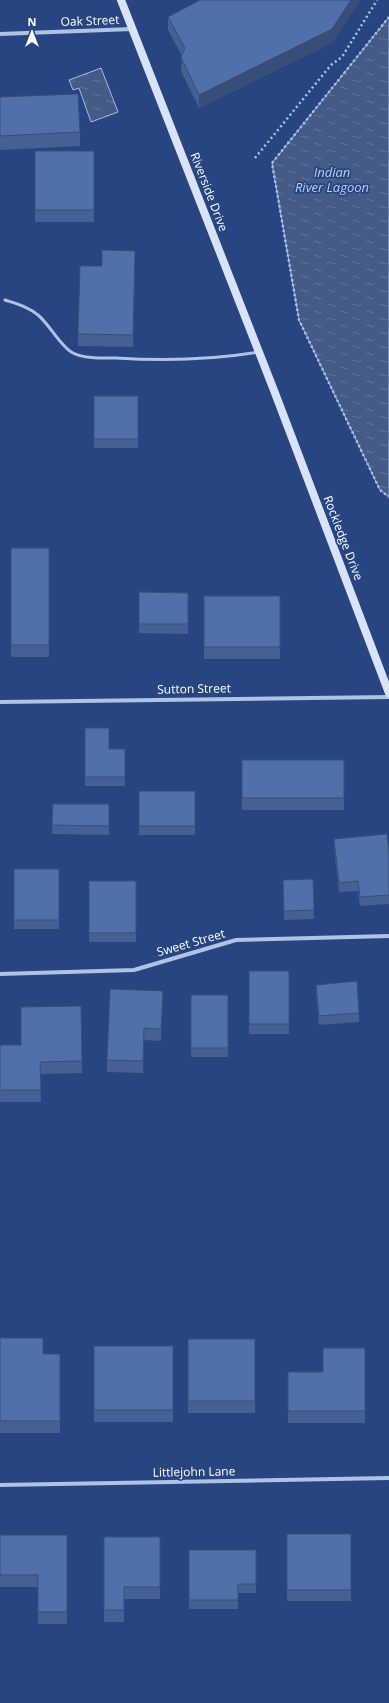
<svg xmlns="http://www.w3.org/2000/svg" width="389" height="1703" font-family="'Open Sans',sans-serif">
	<defs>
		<pattern id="water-ripples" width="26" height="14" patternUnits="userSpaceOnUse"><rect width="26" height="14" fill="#455b86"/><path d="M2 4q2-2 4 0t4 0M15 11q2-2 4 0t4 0" fill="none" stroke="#617498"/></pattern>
	</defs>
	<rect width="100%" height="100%" fill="#274681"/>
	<g fill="url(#water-ripples)" stroke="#a4bde7">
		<polygon points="389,17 389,497 380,490 299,320 272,163"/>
		<polygon points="101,68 118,112 91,122 79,88 73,90 69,80"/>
	</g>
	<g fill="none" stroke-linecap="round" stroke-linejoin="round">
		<g stroke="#afc3e6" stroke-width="2.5" stroke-dasharray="2 3" stroke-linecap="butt">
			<polyline points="389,17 272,163 299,320 380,490 389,497"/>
			<polyline points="255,158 331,65 342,57 377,0"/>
		</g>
		<path stroke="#afc3e6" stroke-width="3" d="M 5,300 C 17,304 29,307 38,315 C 50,325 61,347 73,353 C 85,359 103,358 116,358 C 164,361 211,360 259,352"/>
		<g stroke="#afc3e6" stroke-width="4">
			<polyline points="0,34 132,29"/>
			<polyline points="0,702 389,697"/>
			<polyline points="0,974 134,970 236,940 389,936"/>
			<polyline points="0,1485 389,1478"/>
		</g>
		<polyline stroke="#d9e2f6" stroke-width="8" points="121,0 275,393 389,693"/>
	</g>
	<g fill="#456092">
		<polygon points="200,0 360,0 332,43 199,108 181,71 182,56 168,30 168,17"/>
		<polygon points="0,97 80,132 80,146 0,150"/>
		<rect x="35" y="151" width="59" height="71"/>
		<polygon points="135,251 133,347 78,346 78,334"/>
		<rect x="94" y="396" width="44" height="52"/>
		<rect x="11" y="548" width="38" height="109"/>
		<polygon points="139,592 188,593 188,634 139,633"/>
		<rect x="204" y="596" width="76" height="63"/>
		<polygon points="85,728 109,749 125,749 125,786 85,786"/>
		<rect x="242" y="760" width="102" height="50"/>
		<rect x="139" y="791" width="56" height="44"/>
		<polygon points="53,804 109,804 109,835 52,834"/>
		<polygon points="334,839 389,854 389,904 360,906 358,891 339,892 334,848"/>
		<rect x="14" y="869" width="45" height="60"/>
		<polygon points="313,879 314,919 284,920 283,880"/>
		<rect x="89" y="881" width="47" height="61"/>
		<rect x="249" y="971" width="40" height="63"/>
		<polygon points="316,985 359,1013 359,1022 319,1025 316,994"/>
		<rect x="191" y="995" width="37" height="62"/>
		<polygon points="163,1003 161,1041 144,1040 143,1073 107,1072 107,1060"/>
		<polygon points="81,1006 82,1073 40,1074 41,1102 0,1102 0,1045 21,1045"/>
		<polygon points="0,1338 43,1354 60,1354 60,1433 0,1433"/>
		<rect x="188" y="1339" width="67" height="74"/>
		<rect x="94" y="1346" width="79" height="76"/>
		<polygon points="365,1348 365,1423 288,1423 288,1372 323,1372"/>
		<rect x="287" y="1534" width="64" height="67"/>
		<polygon points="0,1535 67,1535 67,1624 38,1624 38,1587 0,1587"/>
		<polygon points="104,1537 160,1537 160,1599 124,1599 124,1622 104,1622"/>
		<polygon points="189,1550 256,1550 256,1593 238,1593 238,1609 189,1609"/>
	</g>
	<g fill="#384e77">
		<polygon points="351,0 360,0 332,43 199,108 199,95"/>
		<polygon points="163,991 163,1003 161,1041 161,1029"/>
		<polygon points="144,1028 144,1040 143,1073 143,1061"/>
	</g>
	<g fill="#5070aa" stroke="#384e77">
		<polygon points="200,0 351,0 332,29 199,95 181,57 185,48 168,17"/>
		<polygon points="78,94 80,132 0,136 0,97"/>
		<rect x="35" y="151" width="59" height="59"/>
		<polygon points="102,250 135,251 133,335 78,334 80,266 102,266"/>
		<rect x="94" y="396" width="44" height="43"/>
		<rect x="11" y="548" width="38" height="97"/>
		<polygon points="139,592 188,593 188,624 139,624"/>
		<rect x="204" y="596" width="76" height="51"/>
		<polygon points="85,728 109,728 109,749 125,749 125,777 85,777"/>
		<rect x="242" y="760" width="102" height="38"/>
		<rect x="139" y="791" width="56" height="35"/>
		<polygon points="53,804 109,804 109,826 52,825"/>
		<polygon points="387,834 389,854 389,895 360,897 358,881 339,883 334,839"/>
		<rect x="14" y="869" width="45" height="51"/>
		<polygon points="313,879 314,910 284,911 283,880"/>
		<rect x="89" y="881" width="47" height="52"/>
		<rect x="249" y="971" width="40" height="53"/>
		<polygon points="357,981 359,1013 319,1016 316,985"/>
		<polygon points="110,989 163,991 161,1029 144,1028 143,1061 107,1060"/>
		<rect x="191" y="995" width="37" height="53"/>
		<polygon points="81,1006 82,1061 40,1062 41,1090 0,1090 0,1045 21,1045 21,1007"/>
		<polygon points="0,1338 43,1338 43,1354 60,1354 60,1421 0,1421"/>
		<rect x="188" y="1339" width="67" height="62"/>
		<rect x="94" y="1346" width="79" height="64"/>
		<polygon points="323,1348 365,1348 365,1411 288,1411 288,1372 323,1372"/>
		<rect x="287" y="1534" width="64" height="56"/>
		<polygon points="0,1535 67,1535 67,1612 38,1612 38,1575 0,1575"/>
		<polygon points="104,1537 160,1537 160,1587 124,1587 124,1610 104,1610"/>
		<polygon points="189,1550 256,1550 256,1584 238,1584 238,1600 189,1600"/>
	</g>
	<g text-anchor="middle" stroke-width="3.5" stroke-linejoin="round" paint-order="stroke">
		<g font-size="12" fill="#fff" stroke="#274681">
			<text transform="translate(90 21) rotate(-2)" y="4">Oak Street</text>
			<text transform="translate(209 192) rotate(69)" y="4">Riverside Drive</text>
			<text transform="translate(343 538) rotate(69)" y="4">Rockledge Drive</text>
			<text transform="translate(194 689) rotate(-1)" y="4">Sutton Street</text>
			<text transform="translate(191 943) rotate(-16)" y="4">Sweet Street</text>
			<text transform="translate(194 1472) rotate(-1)" y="4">Littlejohn Lane</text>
		</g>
		<g font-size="13" font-style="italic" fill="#bbcdee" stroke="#274681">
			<text x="332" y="177">Indian<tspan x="332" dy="15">River Lagoon</tspan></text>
		</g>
	</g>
	<g transform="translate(32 32)" stroke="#274681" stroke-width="3" paint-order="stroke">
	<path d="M0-3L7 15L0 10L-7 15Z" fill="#ffffff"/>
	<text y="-6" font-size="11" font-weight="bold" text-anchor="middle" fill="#ffffff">N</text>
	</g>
</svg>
